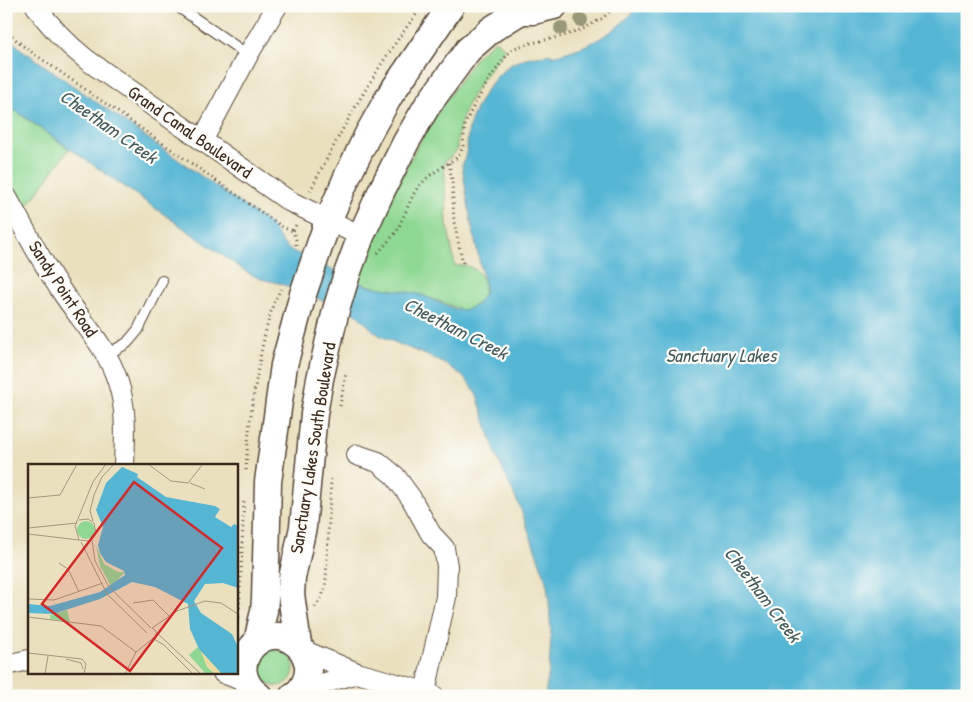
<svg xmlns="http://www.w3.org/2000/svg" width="973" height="702" font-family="'Patrick Hand',sans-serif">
	<rect width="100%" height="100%" fill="#fdfcf7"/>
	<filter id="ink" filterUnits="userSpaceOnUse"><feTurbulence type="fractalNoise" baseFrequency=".02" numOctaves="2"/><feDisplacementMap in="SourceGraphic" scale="10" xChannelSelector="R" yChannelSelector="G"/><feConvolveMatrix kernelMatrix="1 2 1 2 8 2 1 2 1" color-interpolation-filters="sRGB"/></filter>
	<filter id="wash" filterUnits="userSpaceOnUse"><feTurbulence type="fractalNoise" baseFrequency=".0096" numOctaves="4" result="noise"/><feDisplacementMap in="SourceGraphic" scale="20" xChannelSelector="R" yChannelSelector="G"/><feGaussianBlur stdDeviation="1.12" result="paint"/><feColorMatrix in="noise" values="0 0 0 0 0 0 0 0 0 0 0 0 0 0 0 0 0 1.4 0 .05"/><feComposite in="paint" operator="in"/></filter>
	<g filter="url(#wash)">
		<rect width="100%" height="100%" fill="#eae0be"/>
		<g fill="#8fd893" stroke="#658158">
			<path d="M 495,40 L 505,48 C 499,58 491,67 484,77 C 468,99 457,123 457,150 L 451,157 L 444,162 L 447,223 L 455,266 C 458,266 462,265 466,266 C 488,270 491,299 470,308 C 468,309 465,310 463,310 C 460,310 455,307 452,306 C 442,303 433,299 423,296 C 400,288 378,291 356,281 L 382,216 L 415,150 L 438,112 L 477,56 Z"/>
			<polygon points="6,104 69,149 23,212 6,182"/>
			<circle cx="276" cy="668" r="18"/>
		</g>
		<path fill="#55b6d4" stroke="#487079" d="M 639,6 L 967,6 L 967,696 L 545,696 L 549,670 L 551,636 L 549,601 L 547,586 L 544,574 L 521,510 L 496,455 L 478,398 C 467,373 445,363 421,353 C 408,348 394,342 381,336 L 375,332 L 356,314 L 279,283 L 261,279 L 248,273 L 6,104 L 6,34 L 21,49 L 268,223 C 277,232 280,243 290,250 L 368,286 L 404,291 L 422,295 L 455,309 L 463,310 L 470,308 L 476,305 L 484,294 L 485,287 L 471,222 L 462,165 C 469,153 466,141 469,128 C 475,105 495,70 518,61 C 528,56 540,56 552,54 L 552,56 C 589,47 613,35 639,6 Z"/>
	</g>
	<g filter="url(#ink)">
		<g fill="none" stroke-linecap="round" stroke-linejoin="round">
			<defs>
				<g id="service">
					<polyline points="177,6 248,55"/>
					<polyline points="106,355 127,343 138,330 162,281"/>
				</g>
				<g id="minor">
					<path d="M 36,6 C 50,27 67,44 87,60 L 289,201 L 361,236"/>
					<polyline points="202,141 248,55 277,6"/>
					<path d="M 6,196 C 24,228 41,261 62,292 C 82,322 107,347 118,382 C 127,409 125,438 124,466"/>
					<polyline points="357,455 378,462 395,476 411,498 431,534 444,548 447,566 446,597 425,692"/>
					<polyline points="302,650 357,673 425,692 434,696"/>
					<polyline points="6,665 29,660"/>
					<polyline points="223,673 246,682"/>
					<polyline points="300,691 357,673"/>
				</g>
				<g id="tertiary">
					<polyline points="508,6 521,11 534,11 554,6"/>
					<polyline points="257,642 264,611 265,599 268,482 284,365 303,294 328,221 348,175 368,134 390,95 451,6"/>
					<polyline points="298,645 291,594 292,578 303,527 314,414 320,379 336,310 347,274 361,236 381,192 406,142 427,106 468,50 492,29 521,11"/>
					<path d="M 259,696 C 221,668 261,620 292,641 C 302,647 306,655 308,666 C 309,678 303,690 293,696"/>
				</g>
			</defs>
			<use href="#service" stroke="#554536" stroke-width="12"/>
			<use href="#minor" stroke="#554536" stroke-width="22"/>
			<use href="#tertiary" stroke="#554536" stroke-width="29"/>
			<g stroke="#554536" stroke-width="3" stroke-dasharray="1 4" stroke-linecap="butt">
				<polyline points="6,28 12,36 23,46 284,228 293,231"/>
				<polyline points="449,163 452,180 454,222 463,263"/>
				<path d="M 310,191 C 343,127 377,64 422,7"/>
				<polyline points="296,245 296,240 293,231 296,225"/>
				<polyline points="378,253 397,231 413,195 418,187 429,176 456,158 460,153 463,147 465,124 471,111 490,78 510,51 517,47 527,44 563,36 583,29 603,18 615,6"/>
				<polyline points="340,406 346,373"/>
				<path d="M 246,470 C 248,429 254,388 262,348 C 267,327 270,307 281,289"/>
				<path d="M 315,607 C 322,599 325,590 326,579 L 331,479"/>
				<polyline points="239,618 244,499"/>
			</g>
			<use href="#service" stroke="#fff" stroke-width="10"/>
			<use href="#minor" stroke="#fff" stroke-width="20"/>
			<use href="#tertiary" stroke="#fff" stroke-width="26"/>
		</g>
		<g fill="#989879">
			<circle cx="581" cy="20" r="7"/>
			<circle cx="561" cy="28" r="7"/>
		</g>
	</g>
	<g text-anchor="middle" stroke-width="4.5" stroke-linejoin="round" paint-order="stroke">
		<g font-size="18" fill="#3b2a1e" stroke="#fdfcf7">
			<text transform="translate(190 132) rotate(35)" y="6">Grand Canal Boulevard</text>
			<text transform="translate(63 289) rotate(57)" y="6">Sandy Point Road</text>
			<text transform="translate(313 448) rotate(-81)" y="6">Sanctuary Lakes South Boulevard</text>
		</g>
		<g font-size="19" font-style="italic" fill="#445b5e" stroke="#fdfcf7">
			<text transform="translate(109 126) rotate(35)" y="7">Cheetham Creek</text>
			<text transform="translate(456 328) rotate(27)" y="7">Cheetham Creek</text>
			<text x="721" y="362">Sanctuary Lakes</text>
			<text transform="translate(763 594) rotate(53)" y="7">Cheetham Creek</text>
		</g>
	</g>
	<g transform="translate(28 464)">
		<rect width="210" height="210" fill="#eae0be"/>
		<path d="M49 66a9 9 0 1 1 18 0a9 9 0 1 1-18 0ZM 68,81 L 76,100 L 90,108 L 97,108 L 83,122 L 72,102 ZM 39,146 L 42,158 L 22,155 L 22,151 ZM 170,183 L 171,185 L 194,210 L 178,210 L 161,191 Z" fill="#8fd893"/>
		<path d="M 172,185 L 178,189 L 194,210 L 187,210 L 179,203 Z" fill="#eeda9e"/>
		<path d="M 94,3 L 110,10 L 109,13 L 138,33 L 187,42 L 192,45 L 187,53 L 203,63 L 206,60 L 210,62 L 210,124 L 195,119 L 177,120 L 166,137 L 173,149 L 204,170 L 210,183 L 210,210 L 194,210 L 171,185 L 162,165 L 160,140 L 127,123 L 104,118 L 72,135 L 25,150 L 0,149 L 0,140 L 22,142 L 72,128 L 97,111 L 96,107 L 78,98 L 72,89 L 70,81 L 75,63 L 68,46 L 78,19 Z" fill="#55b6d4"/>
		<path fill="none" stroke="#a4977e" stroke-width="1" d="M 120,0 L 143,17 L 160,19 L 175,0M 162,19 L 177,25M 0,34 L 32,31 L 49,0M 51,56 L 60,55 L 66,59 L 68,70 L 62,77 L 51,76 L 47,62 L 65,18 L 78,0M 65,57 L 62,47 L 66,31 L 74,13 L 86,0M 0,64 L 49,59M 0,70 L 51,76M 64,76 L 67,97 L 81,123 L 123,164M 53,78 L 79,130 L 119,169M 31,99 L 40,105 L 51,128M 0,135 L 26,136 L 75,119M 105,139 L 125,136 L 141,152M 0,153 L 73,162 L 108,188M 124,164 L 149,147 L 177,137 L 193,139 L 210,150M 129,169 L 173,210M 124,174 L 136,181 L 165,210M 0,189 L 54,195 L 58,200 L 56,210M 38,195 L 53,199 L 55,205M 17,210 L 20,192M 97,210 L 108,188 L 128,172 L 128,167 L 124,164"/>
		<path fill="#d62828" fill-opacity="0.15" stroke="#d62828" stroke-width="2.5" d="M 106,18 L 194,84 L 102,207 L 14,140 Z"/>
		<rect width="210" height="210" fill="none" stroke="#3b2a1e" stroke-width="2.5"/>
	</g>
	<rect width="973" height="702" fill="none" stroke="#fdfcf7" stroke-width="25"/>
</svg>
